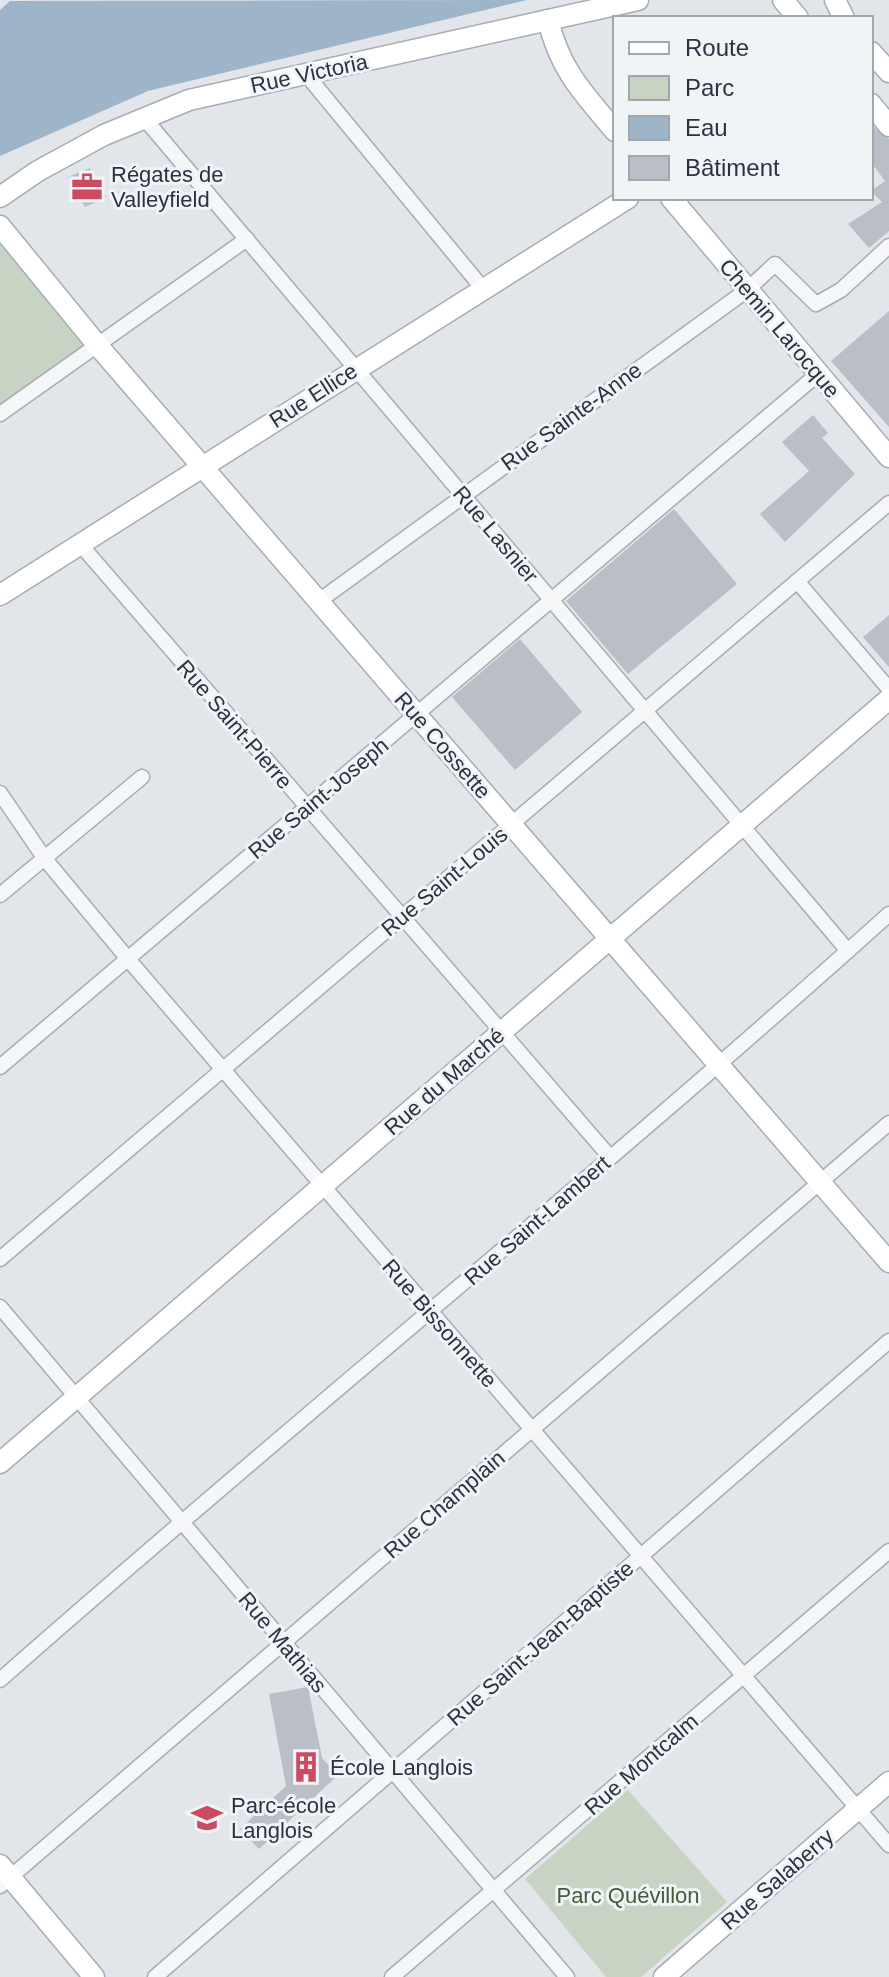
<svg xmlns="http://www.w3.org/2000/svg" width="889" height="1977" font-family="Helvetica,sans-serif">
	<rect width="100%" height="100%" fill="#e2e5ea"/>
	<g fill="#c8d4c3">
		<polygon points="0,234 90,345 0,407"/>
		<polygon points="628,1790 727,1902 641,1977 606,1977 525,1879"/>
	</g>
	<polygon fill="#9eb4c9" points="527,0 148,91 0,156 0,10 10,1"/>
	<g fill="#b9bec7">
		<polygon points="871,125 889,139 889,231 869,248 848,224 882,202 871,191 885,181 871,162"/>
		<polygon points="90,168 106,197 85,207 68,177"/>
		<polygon points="889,311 889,427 831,361"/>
		<polygon points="813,415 828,433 822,438 855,474 785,542 760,514 809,471 782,442"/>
		<polygon points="674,509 737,584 628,674 566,601"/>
		<polygon points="889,615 889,667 863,637"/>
		<polygon points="520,639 582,712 515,770 452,697"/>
		<polygon points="308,1687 322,1758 338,1775 259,1849 240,1829 286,1786 269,1694"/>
	</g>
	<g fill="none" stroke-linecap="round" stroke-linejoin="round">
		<defs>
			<g id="street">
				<polyline points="305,73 484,290"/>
				<polyline points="144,118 848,951"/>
				<polyline points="0,414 247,239"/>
				<polyline points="80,544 610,1157"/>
				<polyline points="797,581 889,689"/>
				<polyline points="319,601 747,290 775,264 816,304 841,290 889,246"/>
				<polyline points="0,793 45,859 128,959 889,1845"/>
				<polyline points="0,895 142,777"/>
				<polyline points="0,1067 818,374"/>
				<polyline points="0,1259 889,503"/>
				<polyline points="0,1307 567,1977"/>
				<path d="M 0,1680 C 293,1421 598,1176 889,914"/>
				<polyline points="0,1886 889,1123"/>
				<polyline points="155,1977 889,1341"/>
				<polyline points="392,1977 889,1551"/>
			</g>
			<g id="secondary">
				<polyline points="783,0 798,18"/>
				<polyline points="835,0 844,18"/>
				<path d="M 548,20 C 560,70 583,93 615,131"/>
				<polyline points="871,52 889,72"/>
				<polyline points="871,104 889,126"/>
				<polyline points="0,197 38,171 104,135 189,100 638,0"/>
				<polyline points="671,198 889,457"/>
				<polyline points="0,226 99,347 889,1262"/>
				<polyline points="0,595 628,198"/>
				<polyline points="0,1463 889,699"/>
				<polyline points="0,1865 94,1977"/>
				<polyline points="664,1977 889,1782"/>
			</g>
		</defs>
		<use href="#street" stroke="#a7acb4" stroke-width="17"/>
		<use href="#secondary" stroke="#a7acb4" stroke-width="23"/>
		<use href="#street" stroke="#f4f6f8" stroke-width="14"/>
		<use href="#secondary" stroke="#fff" stroke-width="20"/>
	</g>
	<defs>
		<symbol id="office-bare" viewBox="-9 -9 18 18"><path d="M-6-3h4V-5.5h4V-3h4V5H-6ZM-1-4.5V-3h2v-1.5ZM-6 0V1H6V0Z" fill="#cb4b61" stroke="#f1f4f7" stroke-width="2.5" paint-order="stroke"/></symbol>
		<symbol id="building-bare" viewBox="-9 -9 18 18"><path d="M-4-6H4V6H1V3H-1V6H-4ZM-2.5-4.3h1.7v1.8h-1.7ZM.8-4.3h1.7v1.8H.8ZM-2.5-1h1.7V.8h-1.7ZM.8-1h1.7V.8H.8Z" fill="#cb4b61" stroke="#f1f4f7" stroke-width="2.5" paint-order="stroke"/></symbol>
		<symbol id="school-bare" viewBox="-9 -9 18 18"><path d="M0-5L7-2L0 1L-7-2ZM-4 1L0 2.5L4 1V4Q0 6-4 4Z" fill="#cb4b61" stroke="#f1f4f7" stroke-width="2.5" paint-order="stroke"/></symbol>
	</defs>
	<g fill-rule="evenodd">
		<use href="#office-bare" x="65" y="165" width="44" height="44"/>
		<use href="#building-bare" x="284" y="1745" width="44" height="44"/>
		<use href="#school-bare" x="185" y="1796" width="44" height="44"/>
	</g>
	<g text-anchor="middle" stroke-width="6" stroke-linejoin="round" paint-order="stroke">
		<g font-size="22" fill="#2a3341" stroke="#f1f4f7">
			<text transform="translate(309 73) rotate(-12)" y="8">Rue Victoria</text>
			<text transform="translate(780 328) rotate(50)" y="8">Chemin Larocque</text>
			<text transform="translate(313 395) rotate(-33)" y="8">Rue Ellice</text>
			<text transform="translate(571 416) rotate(-36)" y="8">Rue Sainte-Anne</text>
			<text transform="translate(496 534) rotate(50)" y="8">Rue Lasnier</text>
			<text transform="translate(235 724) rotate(49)" y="8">Rue Saint-Pierre</text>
			<text transform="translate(443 745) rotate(49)" y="8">Rue Cossette</text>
			<text transform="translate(318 798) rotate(-40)" y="8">Rue Saint-Joseph</text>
			<text transform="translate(444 881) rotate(-40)" y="8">Rue Saint-Louis</text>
			<text transform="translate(444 1081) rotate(-41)" y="8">Rue du Marché</text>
			<text transform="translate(537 1220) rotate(-41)" y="8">Rue Saint-Lambert</text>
			<text transform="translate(440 1323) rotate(49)" y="8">Rue Bissonnette</text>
			<text transform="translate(444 1504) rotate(-41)" y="8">Rue Champlain</text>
			<text transform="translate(283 1642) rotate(50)" y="8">Rue Mathias</text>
			<text transform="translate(540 1643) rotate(-41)" y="8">Rue Saint-Jean-Baptiste</text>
			<text transform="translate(641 1764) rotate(-41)" y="8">Rue Montcalm</text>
			<text transform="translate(777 1879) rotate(-41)" y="8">Rue Salaberry</text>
		</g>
		<g font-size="22" fill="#2a3341" stroke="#f1f4f7" text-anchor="start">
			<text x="111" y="182">Régates de<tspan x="111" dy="25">Valleyfield</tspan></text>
			<text x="330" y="1775">École Langlois</text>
			<text x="231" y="1813">Parc-école<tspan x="231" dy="25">Langlois</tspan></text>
		</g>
		<g font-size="22" fill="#405d38" stroke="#f1f4f7">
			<text x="628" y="1903">Parc Quévillon</text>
		</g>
	</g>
	<rect x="613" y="16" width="260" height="184" fill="#f1f4f7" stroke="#a1a7ae" stroke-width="2"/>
	<rect x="629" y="42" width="40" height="12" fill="#ffffff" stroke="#a1a7ae" stroke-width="2"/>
	<text x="685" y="56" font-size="24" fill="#2a3341">Route</text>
	<rect x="629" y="76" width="40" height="24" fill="#c8d4c3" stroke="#a1a7ae" stroke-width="2"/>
	<text x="685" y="96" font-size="24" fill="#2a3341">Parc</text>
	<rect x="629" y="116" width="40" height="24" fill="#9eb4c9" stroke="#a1a7ae" stroke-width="2"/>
	<text x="685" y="136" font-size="24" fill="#2a3341">Eau</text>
	<rect x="629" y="156" width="40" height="24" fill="#b9bec7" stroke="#a1a7ae" stroke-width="2"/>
	<text x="685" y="176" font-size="24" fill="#2a3341">Bâtiment</text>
</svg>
